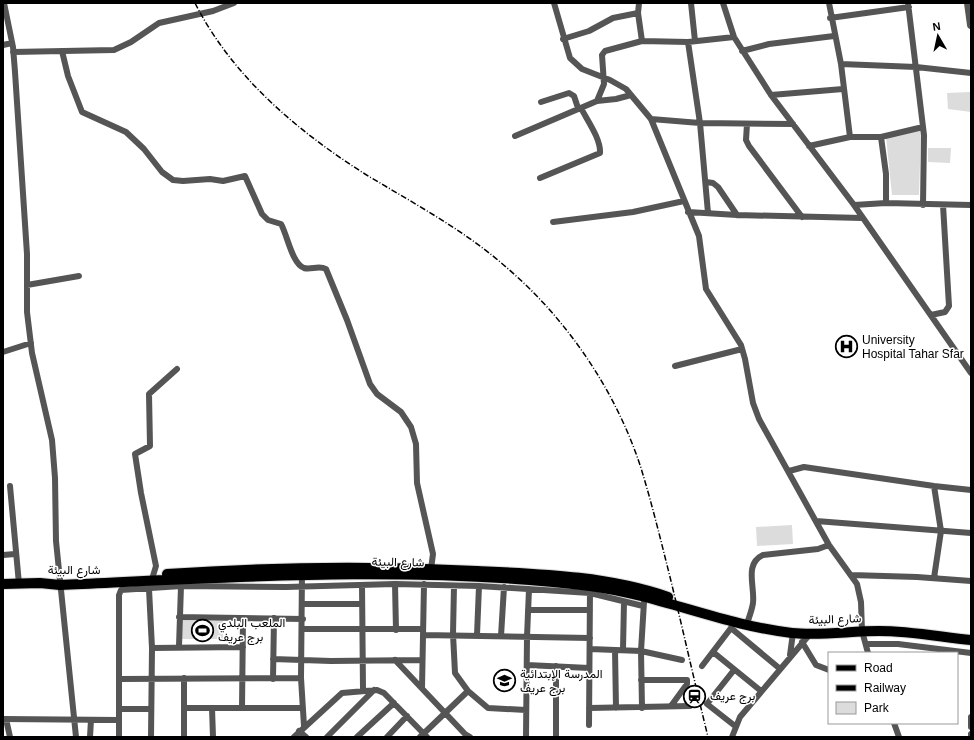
<svg xmlns="http://www.w3.org/2000/svg" width="974" height="740" font-family="Helvetica,Vazirmatn,sans-serif">
<style>
.green{fill:#dcdcdc}
.lines{fill:none;stroke-linecap:round;stroke-linejoin:round}
.primary-casing{stroke:#dbdbdb;stroke-width:12}
.minor{stroke:#555;stroke-width:6}
.tertiary{stroke:#555;stroke-width:8}
.primary{stroke:#000;stroke-width:10}
.rail{stroke:#000;stroke-width:1.5;stroke-dasharray:6 2 1 2;stroke-linecap:butt}
.labels{text-anchor:middle;dominant-baseline:central;stroke-width:3;stroke-linejoin:round;paint-order:stroke}
.poi-label{font-size:12px;fill:#000;stroke:#fff;text-anchor:start}
.street-label{font-size:12px;fill:#000;stroke:#fff}
</style>
<rect width="100%" height="100%" fill="#fff"/>
<!-- green -->
<path class="green" d="M970 92 971 112 948 109 947 93Z
M921 129 919 195H892L886 137Z
M928 148H951L950 163 928 162Z
M792 525 793 544 757 546 756 527Z
M182 621H223V639H182Z"/>
<g class="lines">
<defs>
<path id="primary" d="M167 574C270 567 374 566 477 571 541 574 607 576 668 597
M3 584 40 583 60 585C235 577 416 565 590 586 659 595 723 625 792 633 821 636 850 631 879 631 910 631 941 637 971 640"/>
</defs>
<!-- primary casing -->
<use href="#primary" class="primary-casing"/>
<!-- minor -->
<path class="minor" d="M4 3 13 47 15 72 27 254V312L32 353 52 440 55 478 56 541 76 737
M554 3 570 58 582 69 610 80 626 89 651 119 699 236 706 289 741 345 745 359 753 403 759 419 829 545 857 584 861 602 862 631 868 653
M639 3 638 13 642 41
M691 3 695 41
M723 3 734 37 771 95 854 205 971 373
M829 3 841 64 850 137
M908 3 924 135 923 205
M830 18 909 7
M563 39 589 31 613 18 638 13
M688 42 700 123 708 213
M3 45 12 43
M62 51 68 76 82 112 126 132 144 149 162 172 173 180 183 181 210 179 223 181 245 176 262 214 268 220 281 224C287 234 292 264 304 268 311 270 319 265 326 269L347 320 370 384 377 394 401 412 411 427 416 444 417 483 433 554 431 569
M742 51 769 44 834 36
M13 52 114 50 131 42 159 23 213 11 234 3
M841 64 916 67 971 73
M771 95 843 89
M597 101 616 99 631 95
M541 102 569 93 574 96 578 108
M651 119 700 123 793 124
M747 124 746 140 749 146 802 217
M515 136 597 101 604 84 602 55 605 51 642 41 688 42 734 37
M881 137 886 174V203
M809 146 850 137H881L923 127
M540 178 600 153C601 139 587 120 581 108
M706 182 713 183 718 187 737 215
M854 205 886 203 971 205
M688 212 737 215 862 218
M553 222 633 212 684 201
M27 285 79 276
M931 315 945 312 949 306 943 205
M3 352 31 343
M675 366 742 349
M789 471 804 467 934 486 971 490
M10 486 19 584
M934 486 941 531 934 578
M816 521 971 533
M3 555 15 554
M302 572 301 678 304 726
M851 575 917 577 971 581
M395 584 396 630
M362 585 363 690
M454 586 453 634 455 673 468 691 488 708 526 710
M303 604H362
M528 610H590
M179 617 303 619
M733 621 731 628 779 668
M747 624C749 617 752 610 753 603 755 586 744 564 763 555L818 549 829 545
M302 629H423
M423 635 590 638
M477 635 479 586
M501 636 504 587
M802 642 816 665 829 670
M866 644H898L971 653
M179 646 181 586
M152 648 243 647
M590 649 641 651 682 660
M623 649 624 602
M615 650 616 708
M713 652 761 691
M790 655 793 633
M273 659 331 661 422 660
M395 660 465 734 470 737
M527 665 589 668
M556 666V737
M702 666 731 628
M734 670 707 704 735 726
M120 679 301 678
M273 679 274 618
M641 680H687V684L671 706
M422 688 424 584
M184 708H302
M212 708 213 737
M242 708 243 618
M589 708 690 706
M642 708 641 651 644 602
M119 709H151
M971 717V727
M3 719 119 720
M6 719 10 737
M894 723 899 737
M589 725 590 590
M299 731 306 737
M90 737 91 720
M119 737V595L121 590 181 586 286 587 395 584 479 586 590 593 643 606
M151 737 152 648 149 589 156 566 141 493 135 454 150 446 149 394 177 369
M184 737V678
M294 737 342 693 377 690 384 693 427 737
M327 737 374 690
M357 737 394 703
M387 737 407 716
M420 737 468 691
M526 737 527 637 529 589
M732 737 740 717 810 634
M971 737V734"/>
<!-- tertiary -->
<path class="tertiary" d="M968 3 971 25"/>
<!-- primary -->
<use href="#primary" class="primary"/>
<!-- rail -->
<path class="rail" d="M195 3C232 76 297 131 365 174 413 203 464 230 506 267 567 319 616 391 641 468 652 504 661 541 670 577 683 630 695 684 708 737"/>
</g>
<!-- icons -->
<defs>
<symbol id="hospital-ring" viewBox="-11 -11 22 22"><circle r="9.5" fill="#fff" stroke="#000" stroke-width="1.5"/><path d="M-5-5h3v3.5h4V-5h3V5h-3V1.5h-4V5h-3Z" fill="#000"/></symbol>
<symbol id="stadium-ring" viewBox="-11 -11 22 22"><circle r="9.5" fill="#fff" stroke="#000" stroke-width="1.5"/><path d="M0-5a6.5 5 0 1 0 0 10a6.5 5 0 1 0 0-10ZM-3.5-1.8h7v3.6h-7Z" fill="#000"/></symbol>
<symbol id="school-ring" viewBox="-11 -11 22 22"><circle r="9.5" fill="#fff" stroke="#000" stroke-width="1.5"/><path d="M0-5L7-2L0 1L-7-2ZM-4 1L0 2.5L4 1V4Q0 6-4 4Z" fill="#000"/></symbol>
<symbol id="station-ring" viewBox="-11 -11 22 22"><circle r="9.5" fill="#fff" stroke="#000" stroke-width="1.5"/><path d="M-3-6H3Q5-6 5-4V2Q5 4 3 4L4.5 6H3L1.5 4h-3L-3 6H-4.5L-3 4Q-5 4-5 2V-4Q-5-6-3-6ZM-3.5-4v3h7v-3ZM-3.5 1v1.5H-2V1ZM2 1v1.5H3.5V1Z" fill="#000"/></symbol>
</defs>
<g fill-rule="evenodd">
<use href="#hospital-ring" x="834" y="334" width="25" height="25"/>
<use href="#stadium-ring" x="190" y="618" width="25" height="25"/>
<use href="#school-ring" x="492" y="668" width="25" height="25"/>
<use href="#station-ring" x="682" y="684" width="25" height="25"/>
</g>
<g class="labels">
<!-- poi labels -->
<g class="poi-label">
<text x="862" y="340">University<tspan x="862" dy="14">Hospital Tahar Sfar</tspan></text>
<text x="218" y="623">الملعب البلدي<tspan x="218" dy="14">برج عريف</tspan></text>
<text x="520" y="674">المدرسة الإبتدائية<tspan x="520" dy="14">برج عريف</tspan></text>
<text x="710" y="696">برج عريف</text>
</g>
<!-- street labels -->
<g class="street-label">
<text transform="translate(398 562) rotate(1)">شارع البيئة</text>
<text x="74" y="570">شارع البيئة</text>
<text transform="translate(835 619) rotate(-2)">شارع البيئة</text>
</g>
</g>
<!-- border -->
<rect width="974" height="740" fill="none" stroke="#000000" stroke-width="8"/>
<!-- legend -->
<rect x="828" y="652" width="130" height="72" fill="#ffffff" stroke="#999999"/>
<rect x="836" y="665" width="20" height="6" fill="#000000" stroke="#999999"/>
<text x="864" y="672" font-size="12" fill="#000000">Road</text>
<rect x="836" y="685" width="20" height="6" fill="#000000" stroke="#999999"/>
<text x="864" y="692" font-size="12" fill="#000000">Railway</text>
<rect x="836" y="702" width="20" height="12" fill="#dcdcdc" stroke="#999999"/>
<text x="864" y="712" font-size="12" fill="#000000">Park</text>
<!-- north arrow -->
<g transform="translate(938 36) rotate(351)" stroke="#ffffff" stroke-width="3" paint-order="stroke">
<path d="M0-3L7 15L0 10L-7 15Z" fill="#000000"/>
<text y="-6" font-size="11" font-weight="bold" text-anchor="middle" fill="#000000">N</text>
</g>
</svg>
